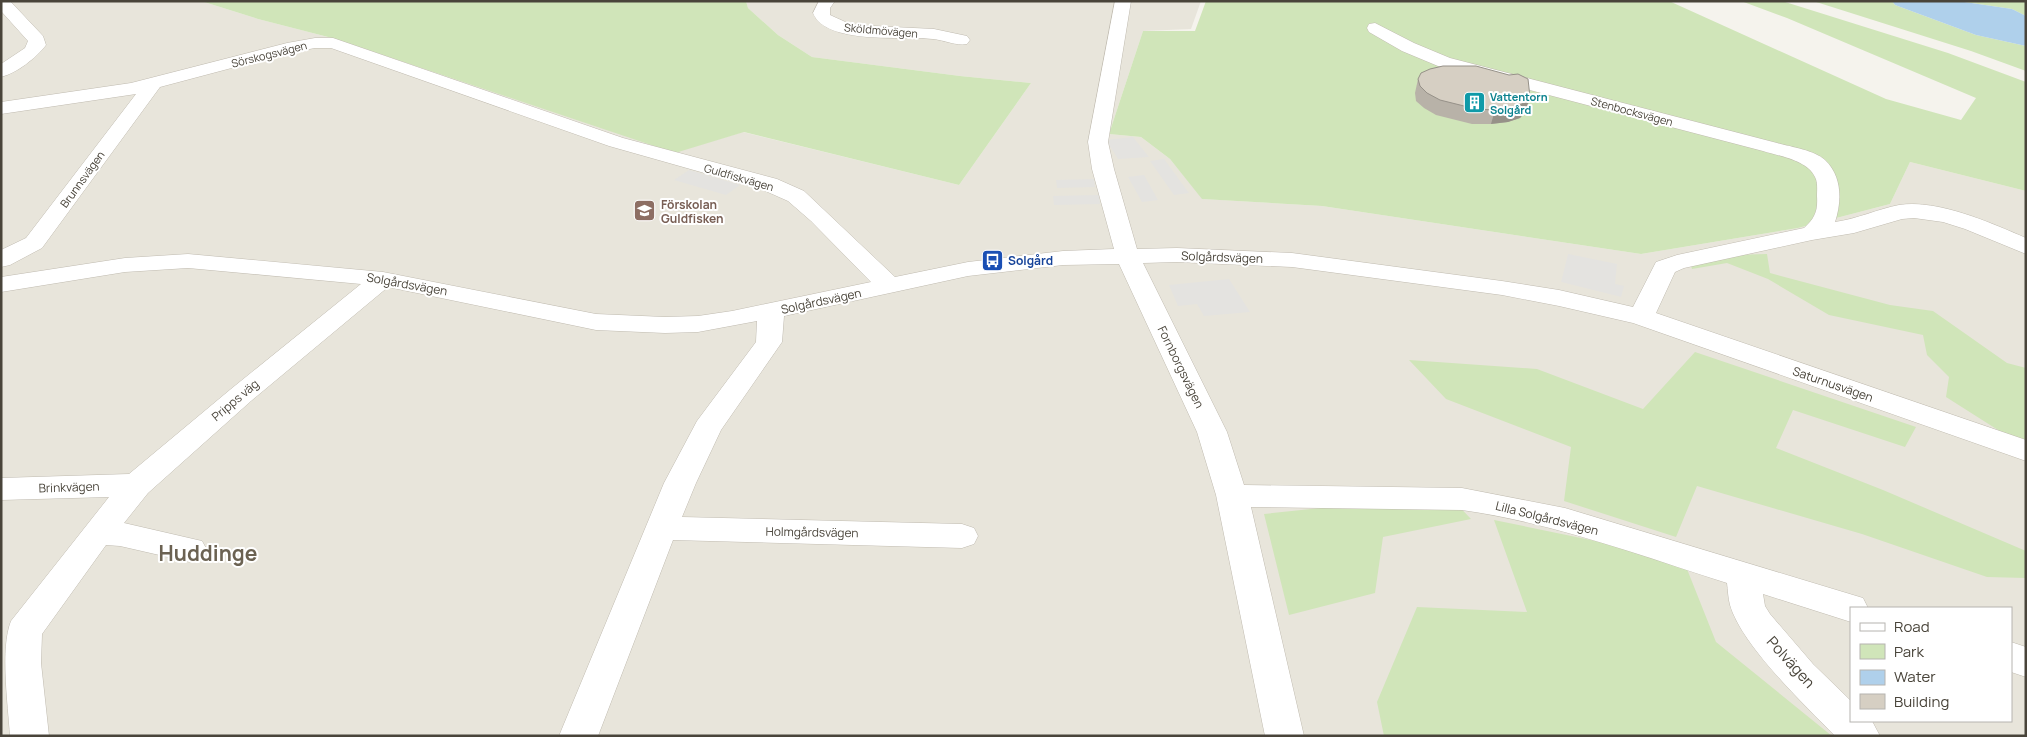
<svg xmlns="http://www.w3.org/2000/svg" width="2027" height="737" font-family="Manrope,sans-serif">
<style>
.residential{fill:#e8e5db;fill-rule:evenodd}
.green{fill:#d0e5b9}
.parking{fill:#e4e3e0}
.water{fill:#afd0eb}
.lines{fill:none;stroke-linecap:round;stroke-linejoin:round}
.minor-casing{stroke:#c0bbb0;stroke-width:1}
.minor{fill:#fff;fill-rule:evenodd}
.wall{fill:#b8b2a8}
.shaded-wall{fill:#969188}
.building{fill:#d6cfc3;stroke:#969188}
.labels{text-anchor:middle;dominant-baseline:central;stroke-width:4;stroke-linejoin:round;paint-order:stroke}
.far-street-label{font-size:11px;fill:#49443a;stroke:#fff}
.far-culture-label{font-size:11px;font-weight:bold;fill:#0d838f;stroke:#fff;text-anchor:start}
.education-label{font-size:12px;font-weight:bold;fill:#785e54;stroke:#fff;text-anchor:start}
.street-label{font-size:12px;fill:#49443a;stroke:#fff}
.transit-label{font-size:12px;font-weight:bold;fill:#164399;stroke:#fff;text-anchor:start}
.near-street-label{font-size:15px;fill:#49443a;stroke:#fff}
.near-district-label{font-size:21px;font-weight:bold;fill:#6b6252;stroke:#fff}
</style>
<rect width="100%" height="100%" fill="#f5f3ed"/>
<!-- residential -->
<path class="residential" d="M1 1H201L258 19 332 38 675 152 743 132 959 185 1031 83 960 76 812 57 778 35 748 8 746 1H1201L1191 29 1143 31 1109 134 1141 137 1170 159 1203 199 1322 206 1641 254 1798 228 1890 204 1910 162 2026 191V736H1ZM1851 608H2011V721H1851Z"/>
<!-- green -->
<path class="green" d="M201 1H746L748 8 778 35 812 57 960 76 1031 83 959 185 744 132 675 153 332 38 258 19Z
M1206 1H1669L1886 99 1961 120 1976 98 1787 18 1741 1H1782L1948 53 2026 82V191L1910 162 1890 204 1798 228 1641 254 1322 206 1202 199 1170 159 1141 137 1109 134 1143 31H1195Z
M1813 1H1892L1895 5 1976 35 2026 46V71L1971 51Z
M1958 1H2026V16L2012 9Z
M1767 254 1770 273 1890 305 1933 311 2007 363 2026 368V440L2009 437 1946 397 1949 377 1927 355 1923 335 1829 315 1768 279 1727 263 1692 269 1691 266 1732 255Z
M1695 352 1916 427 1905 447 1793 410 1776 448 1883 490 2026 551V578L1987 577 1862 534 1697 486 1676 537 1564 501 1571 447 1446 399 1409 360 1537 369 1643 409Z
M1452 499 1471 519 1383 537 1375 593 1289 615 1264 514 1358 504Z
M1494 520 1683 559 1716 642 1832 736H1384L1377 702 1417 607 1527 612Z"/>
<!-- parking -->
<path class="parking" d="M1133 137 1149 157 1118 159 1106 140Z
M1164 159 1189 193 1174 195 1150 161Z
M689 170 740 185 726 195 674 180Z
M1144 175 1158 200 1142 202 1128 177Z
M1094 179 1095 187 1057 188 1056 180Z
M1099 195 1100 204 1054 205 1053 196Z
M1568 254 1617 264 1615 284 1624 286 1621 297 1561 282Z
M1229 279 1250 312 1204 316 1197 304 1178 306 1169 285Z"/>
<!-- water -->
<path class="water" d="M1892 1H1958L2012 9 2026 16V46L1976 35 1895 5Z"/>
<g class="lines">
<defs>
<path id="minor" d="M1 1H10L43 36 46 45C36 58 17 73 1 77V64L25 48 28 41 1 11Z
M819 1H835L830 8V15L852 25 934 29 967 36 970 40 967 44C956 46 944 40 933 39 904 36 825 45 813 13Z
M1115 1H1131L1108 142 1114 169 1137 249 1177 248 1292 253 1502 281 1559 290 1633 307 1656 262 1677 255 1804 228C1815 218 1818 211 1817 196 1817 191 1818 182 1815 177 1807 160 1779 156 1763 151L1438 66 1402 51 1369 32 1367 28 1369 24 1375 23 1414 43 1450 58 1777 143C1791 147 1814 150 1825 160 1842 176 1842 201 1835 222 1857 219 1878 209 1899 205 1938 199 1991 223 2026 238V254L1965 229 1943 222 1914 218 1902 219 1854 233 1812 240 1684 268 1675 272 1656 313 2026 440V461L1633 323 1559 306 1502 295 1292 267 1177 262 1143 263 1227 432 1244 485 1462 488 1565 508 1863 598 1868 608H1851V622L1763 594 1765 606 1770 614 1813 664 1851 701V721H1872L1880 736H1835C1805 705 1742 646 1730 605 1728 598 1728 590 1727 583 1640 555 1553 523 1462 510L1251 507 1304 736H1265L1216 495 1197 432 1119 264 1063 265 968 276 784 316 782 342 721 430 696 483 682 517 962 524 974 528 978 536 974 544 962 548 673 540 598 736H559L664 483 697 421 756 342 757 321 698 332 665 333 596 330 388 287 251 401 148 493 124 523 202 541 207 550 202 559 190 562 120 546 106 545 42 634 41 663 49 736H10C8 704 0 649 11 621L109 497 1 500V478L129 474 231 389 361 284 188 268 125 272 1 292V277L125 258 188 254 383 272 596 314 665 317 698 316 732 311 871 282 811 221 788 201 761 189 609 146 331 48H315L288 53 160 87 42 248 10 265 1 267V250L26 238 136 94 1 114V102L131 83 287 43 315 38H333L623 138 777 179 804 191 895 277 968 262 1063 251 1114 249 1092 169 1088 142Z
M2011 642 2026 647V677L2011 672Z"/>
</defs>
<!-- minor casing -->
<use href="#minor" class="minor-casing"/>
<!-- minor -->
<use href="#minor" class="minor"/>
</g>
<!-- wall -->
<path class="wall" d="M1418 79 1530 97 1526 111 1520 118 1508 122 1491 124H1472L1436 115 1424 108 1416 101 1415 93Z"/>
<!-- shaded-wall -->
<path class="shaded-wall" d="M1530 97 1526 111 1520 118 1508 122 1491 124 1495 110Z"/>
<!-- building -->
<path class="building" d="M1443 66H1476L1509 75 1518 74 1528 79 1530 97 1524 103 1512 108 1495 110 1476 109 1440 100 1427 93 1420 86 1418 79 1421 73 1430 69Z"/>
<!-- icons -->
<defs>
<symbol id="building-square" viewBox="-11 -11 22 22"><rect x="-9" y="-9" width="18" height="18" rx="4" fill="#0f9aa8" stroke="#fff"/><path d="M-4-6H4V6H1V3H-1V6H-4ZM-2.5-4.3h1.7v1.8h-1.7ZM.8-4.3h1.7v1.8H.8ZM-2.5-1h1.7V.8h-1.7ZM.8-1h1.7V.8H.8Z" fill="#fff"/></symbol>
<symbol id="school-square" viewBox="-11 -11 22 22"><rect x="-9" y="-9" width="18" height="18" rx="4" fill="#8d6e63" stroke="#fff"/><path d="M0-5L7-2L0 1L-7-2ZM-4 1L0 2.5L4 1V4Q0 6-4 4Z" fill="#fff"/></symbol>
<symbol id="bus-square" viewBox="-11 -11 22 22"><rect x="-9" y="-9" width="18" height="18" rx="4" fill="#1a4fb4" stroke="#fff"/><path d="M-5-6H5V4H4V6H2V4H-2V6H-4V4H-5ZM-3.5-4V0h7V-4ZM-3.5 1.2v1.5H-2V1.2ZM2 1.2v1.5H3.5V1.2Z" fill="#fff"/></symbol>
</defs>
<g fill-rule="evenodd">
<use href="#building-square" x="1462" y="90" width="25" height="25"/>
<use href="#school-square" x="632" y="198" width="25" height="25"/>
<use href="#bus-square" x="980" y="248" width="25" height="25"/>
</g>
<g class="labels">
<!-- far-street labels -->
<g class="far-street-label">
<text transform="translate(881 30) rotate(5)">Sköldmövägen</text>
<text transform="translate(269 54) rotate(-14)">Sörskogsvägen</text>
<text transform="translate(1632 111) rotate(15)">Stenbocksvägen</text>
<text transform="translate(739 177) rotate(16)">Guldfiskvägen</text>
<text transform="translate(82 179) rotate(-54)">Brunnsvägen</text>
</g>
<!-- far-culture labels -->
<g class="far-culture-label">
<text x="1490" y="96">Vattentorn<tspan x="1490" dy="13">Solgård</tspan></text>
</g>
<!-- education labels -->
<g class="education-label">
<text x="661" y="204">Förskolan<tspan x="661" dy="14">Guldfisken</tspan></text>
</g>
<!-- street labels -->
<g class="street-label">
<text transform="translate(1222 257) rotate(2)">Solgårdsvägen</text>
<text transform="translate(407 284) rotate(10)">Solgårdsvägen</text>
<text transform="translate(821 301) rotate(-12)">Solgårdsvägen</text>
<text transform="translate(1181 367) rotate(64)">Fornborgsvägen</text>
<text transform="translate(1833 384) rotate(19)">Saturnusvägen</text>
<text transform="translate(235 400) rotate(-40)">Pripps väg</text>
<text transform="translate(69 487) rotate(-2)">Brinkvägen</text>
<text transform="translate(1547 518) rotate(14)">Lilla Solgårdsvägen</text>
<text transform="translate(812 532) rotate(1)">Holmgårdsvägen</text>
</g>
<!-- transit labels -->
<g class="transit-label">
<text x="1008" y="260">Solgård</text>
</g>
<!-- near-street labels -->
<g class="near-street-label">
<text transform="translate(1791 662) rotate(48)">Polvägen</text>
</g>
<!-- near-district labels -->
<g class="near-district-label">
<text x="208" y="553">Huddinge</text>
</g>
</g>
<!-- border -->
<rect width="2027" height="737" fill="none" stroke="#49443a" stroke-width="5"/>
<!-- legend -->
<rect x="1850" y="607" width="162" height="115" fill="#ffffff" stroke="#b6b4b0"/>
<rect x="1860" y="623" width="25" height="8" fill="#ffffff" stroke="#b6b4b0"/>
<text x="1894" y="632" font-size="15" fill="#49443a">Road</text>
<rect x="1860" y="644" width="25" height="15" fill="#d0e5b9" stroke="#b6b4b0"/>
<text x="1894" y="657" font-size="15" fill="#49443a">Park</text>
<rect x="1860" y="670" width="25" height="15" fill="#afd0eb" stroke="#b6b4b0"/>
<text x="1894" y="682" font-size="15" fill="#49443a">Water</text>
<rect x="1860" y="694" width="25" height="15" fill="#d6cfc3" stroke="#b6b4b0"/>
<text x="1894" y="707" font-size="15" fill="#49443a">Building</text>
</svg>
